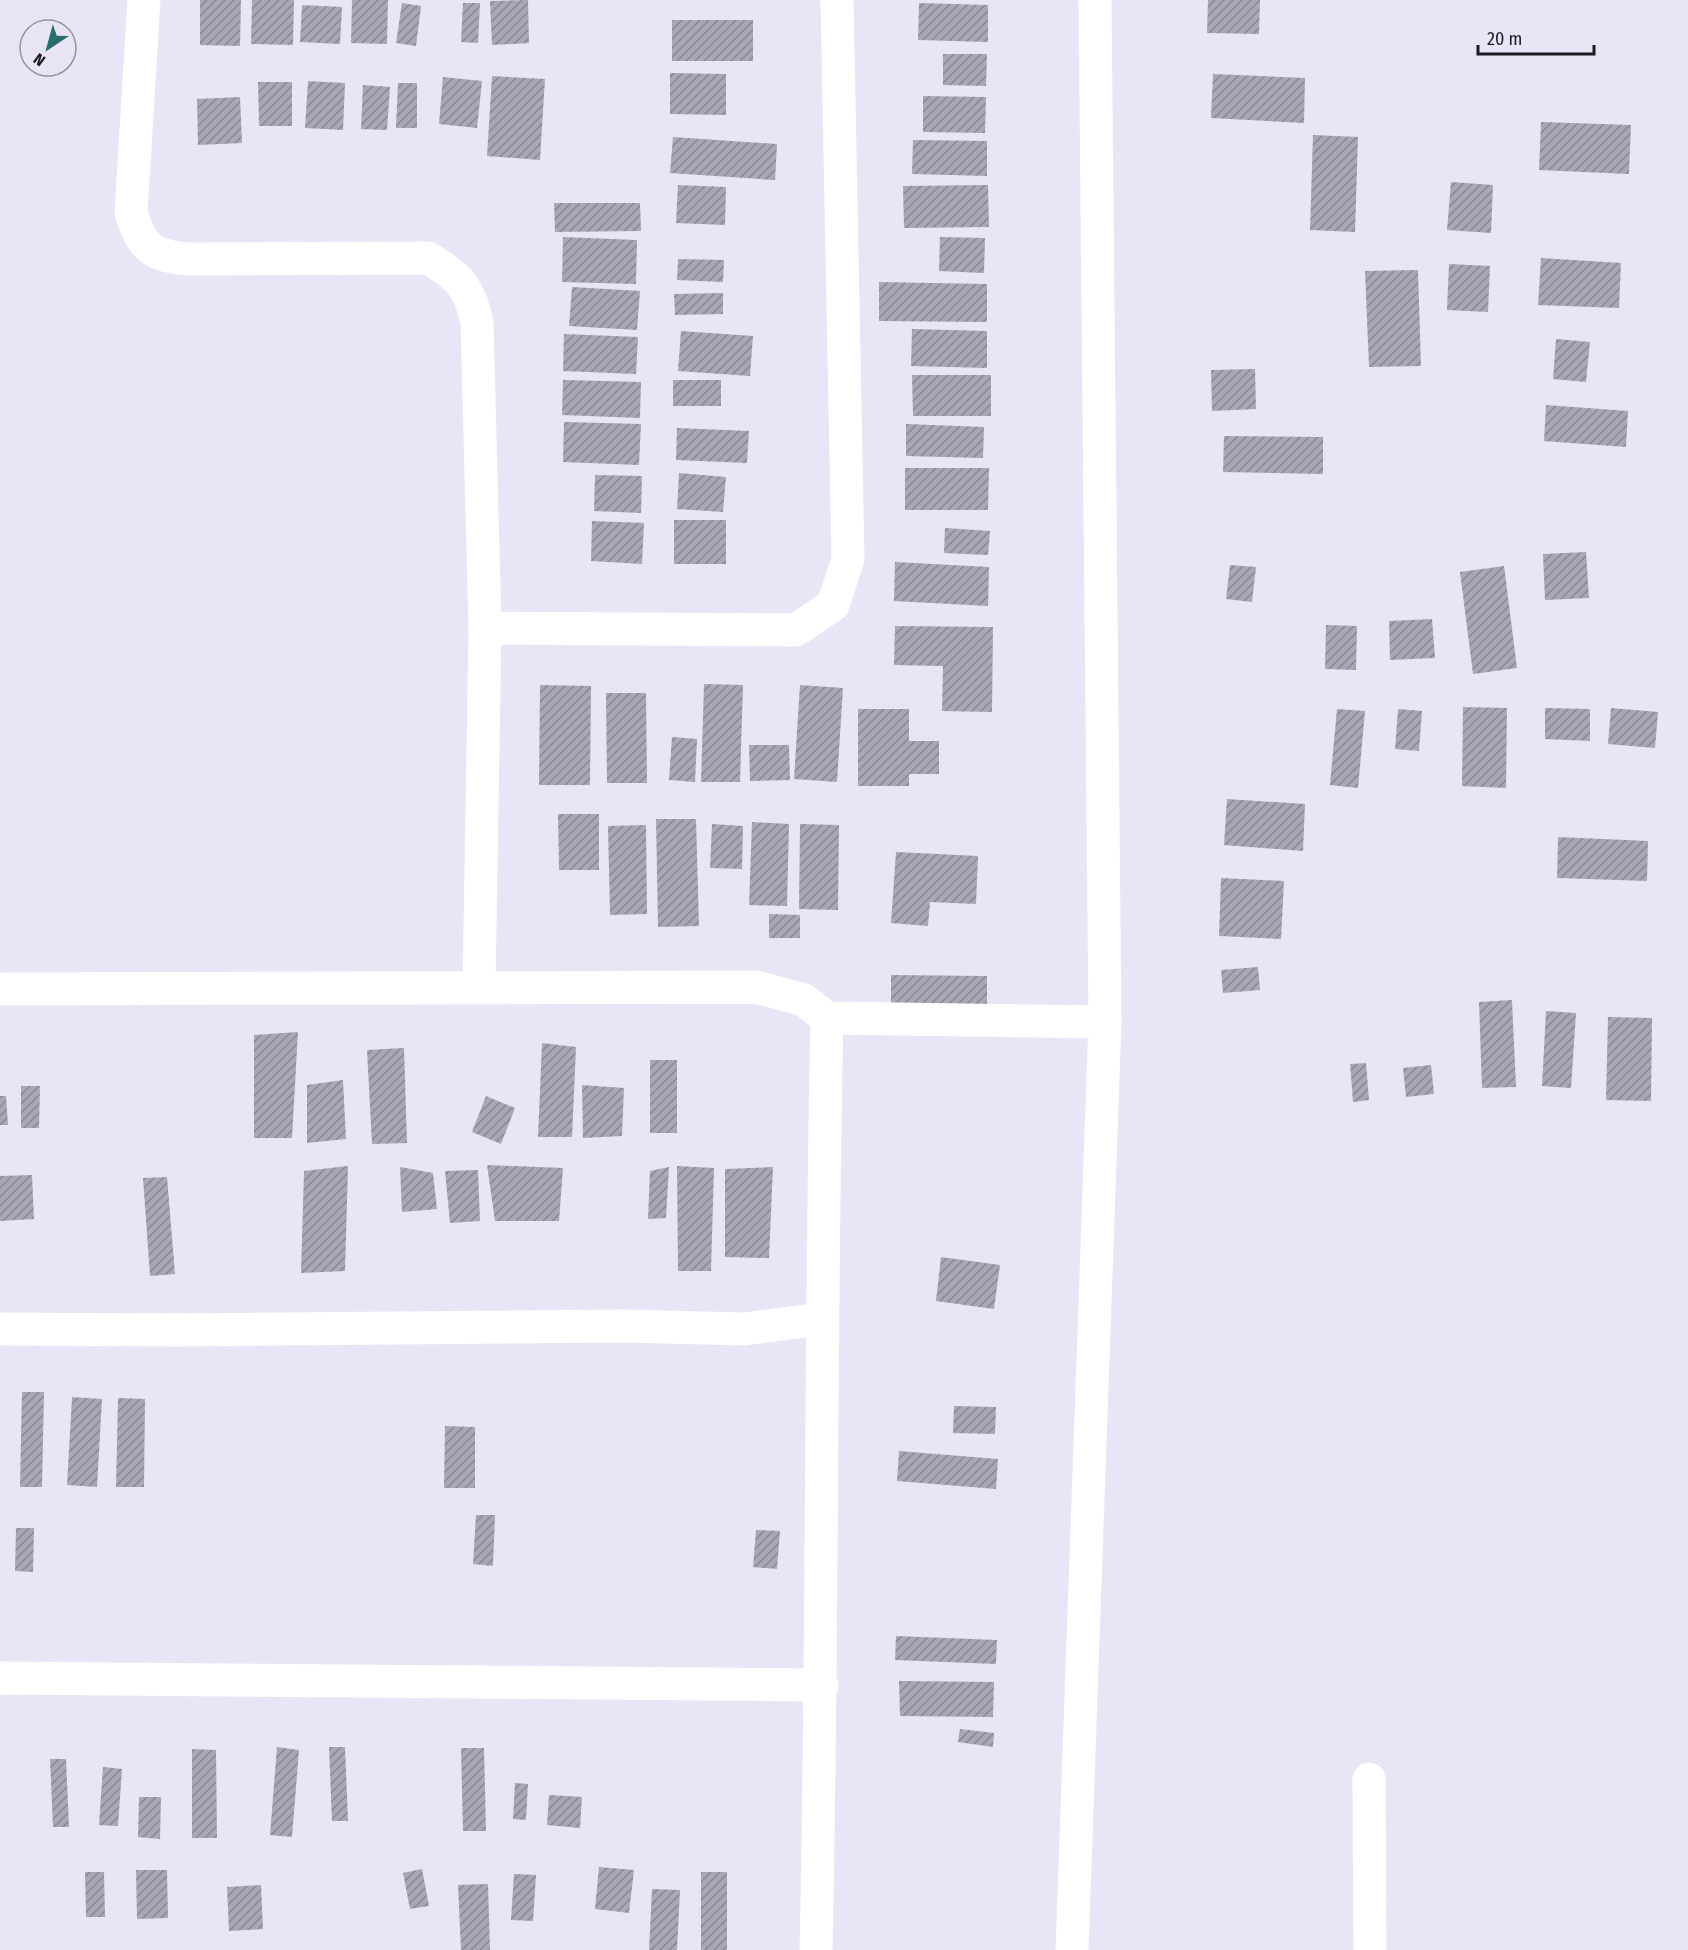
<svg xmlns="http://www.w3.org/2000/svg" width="1688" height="1950" font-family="'Fira Sans Condensed',sans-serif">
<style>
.building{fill:url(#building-hatch)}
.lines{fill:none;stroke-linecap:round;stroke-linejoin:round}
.minor{stroke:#fff;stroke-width:33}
</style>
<defs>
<pattern id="building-hatch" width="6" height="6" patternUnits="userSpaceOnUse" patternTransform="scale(1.5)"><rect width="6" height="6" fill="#a9a6b6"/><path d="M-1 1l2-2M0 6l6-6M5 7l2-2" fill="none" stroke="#898694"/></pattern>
</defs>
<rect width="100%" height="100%" fill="#e9e5f6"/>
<!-- building -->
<path class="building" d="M200 0H241L240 46 200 45Z
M252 0H294L293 45 251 44Z
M352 0H388L387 44 351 43Z
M528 0 529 43 492 45 490 1Z
M1208 0H1260L1259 34 1207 33Z
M402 3 421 6 416 46 396 43Z
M463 3H480L478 43 461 42Z
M919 3 988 5V42L918 40Z
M302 5 342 7 340 44 300 42Z
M672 20H753V61H672Z
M943 54H987L986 86 943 85Z
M670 73 726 74V115L670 114Z
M1213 74 1305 78 1304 123 1211 118Z
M492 76 545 79 540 160 487 156Z
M443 77 482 81 477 128 439 124Z
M308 81 345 83 343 130 305 128Z
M258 82H292V126H259Z
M398 83H417V128H396Z
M363 85 390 87 387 130 361 129Z
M923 96 986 97 985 133 923 132Z
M240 97 242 143 198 145 197 99Z
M1541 122 1631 125 1629 174 1539 170Z
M1313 135 1358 137 1355 232 1310 230Z
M673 137 777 144 775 180 670 173Z
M913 140 987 141V176L912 174Z
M1451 182 1493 185 1491 233 1447 230Z
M678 185 726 187 725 225 676 223Z
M988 185 989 227 904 228 903 186Z
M554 203H640L641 231 555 232Z
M563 237 637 240 636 284 562 282Z
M940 237 985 238 984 273 939 271Z
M1541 258 1621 263 1619 308 1538 305Z
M678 259 724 260 723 282 677 280Z
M1449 264 1490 266 1488 312 1447 310Z
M1418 270 1421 366 1369 367 1365 271Z
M879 282 987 284V322L879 321Z
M572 287 640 291 637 330 569 326Z
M723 293V314L675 315 674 294Z
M912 329 987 331V368L911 366Z
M681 331 753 336 750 376 678 371Z
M564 334 638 337 636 374 563 371Z
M1556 339 1590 342 1586 382 1553 379Z
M1255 369 1256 409 1212 411 1211 370Z
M912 375H991V416H913Z
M563 380 641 382 640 418 562 415Z
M673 380H721V406H673Z
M1546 405 1628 411 1626 447 1544 441Z
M564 422 641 424 639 465 563 462Z
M906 424 984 427 983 458 906 456Z
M677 428 749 431 747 463 676 460Z
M1224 436 1323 437V474L1223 472Z
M905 468H989L988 510H905Z
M679 473 726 477 723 512 677 509Z
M595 475 642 476 641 513 594 511Z
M674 520H726V564H674Z
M592 521 644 523 642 564 591 561Z
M945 528 990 531 988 555 944 553Z
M1586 552 1589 598 1545 600 1543 554Z
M895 562 989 567 988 606 894 601Z
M1230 565 1256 567 1252 602 1226 599Z
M1504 566 1517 668 1473 674 1460 572Z
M1432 619 1435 658 1390 660 1389 621Z
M1326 625 1357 626 1356 670 1325 669Z
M895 626 993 627 992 712 942 711 943 666 894 665Z
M704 684 743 685 740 782H701Z
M540 685 591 686 590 785H539Z
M800 685 843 688 837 782 794 779Z
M606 693H646L647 783H607Z
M1463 707 1507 708 1506 788 1462 786Z
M1545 708 1590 709V741L1545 739Z
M1611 708 1658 712 1655 748 1608 744Z
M858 709H909V741H939V774H909V786H858Z
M1337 709 1365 711 1358 788 1330 785Z
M1398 709 1422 711 1419 751 1395 749Z
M672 737 697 739 695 782 669 780Z
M749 745H789L790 780 750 781Z
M1227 799 1305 804 1303 851 1224 845Z
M558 814H599V870H559Z
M656 819H696L699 926 658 927Z
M752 822 789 824 787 906 749 905Z
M712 824 743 826 742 869 710 868Z
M800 824 839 825 838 910 799 909Z
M646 825 647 914 610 915 608 826Z
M1558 837 1648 841 1647 881 1557 878Z
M896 852 978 856 976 904 930 902 928 926 891 923Z
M1221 878 1284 881 1281 939 1219 936Z
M769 914 800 915V938H769Z
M1258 967 1260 990 1223 993 1221 970Z
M891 975 987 976V1009L891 1008Z
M1512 1000 1516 1087 1482 1088 1479 1002Z
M1546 1011 1576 1013 1571 1088 1542 1086Z
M1608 1017 1652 1018 1651 1101 1606 1100Z
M298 1032 292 1138H254V1035Z
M542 1043 576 1047 572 1137H538Z
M404 1048 407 1143 372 1144 367 1050Z
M650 1060H677V1133H650Z
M1366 1063 1369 1100 1353 1102 1350 1064Z
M1431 1065 1434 1094 1406 1097 1403 1068Z
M343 1080 346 1139 307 1143V1085Z
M582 1085 624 1088 622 1136 583 1138Z
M21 1086H40L39 1128H21Z
M0 1096H6L8 1125H0Z
M486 1096 515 1108 501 1144 472 1132Z
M487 1165 563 1168 559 1221H495Z
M348 1166 345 1271 301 1273 304 1171Z
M677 1166 714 1168 711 1271H678Z
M400 1167 433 1173 437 1209 402 1212Z
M669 1167 666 1218 648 1219 650 1171Z
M773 1167 769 1258 725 1257V1169Z
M478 1170 480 1221 450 1223 445 1171Z
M32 1175 34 1219 0 1221V1176Z
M167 1177 175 1274 150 1276 143 1178Z
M941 1257 1000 1265 994 1309 936 1301Z
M22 1392H44L42 1487H20Z
M72 1397 102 1399 97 1487 67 1485Z
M118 1398 145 1399 144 1487H116Z
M954 1406 996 1407 995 1434 953 1433Z
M445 1426 475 1427V1488H444Z
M899 1451 998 1459 996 1489 897 1481Z
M476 1515H495L493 1566 473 1564Z
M16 1528H34L33 1572 15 1571Z
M756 1530 780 1531 777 1569 753 1567Z
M896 1636 997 1640 996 1664 895 1660Z
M899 1681 994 1682 993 1717 900 1716Z
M960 1729 994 1733 993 1747 958 1742Z
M277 1747 299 1750 292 1837 270 1835Z
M329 1747H345L348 1821H332Z
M461 1748H484L486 1831H463Z
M192 1749 216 1750 217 1838H192Z
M50 1759H66L69 1827H53Z
M103 1767 122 1769 118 1826 99 1825Z
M515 1783 528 1784 526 1820 513 1819Z
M549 1795 582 1797 580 1828 547 1825Z
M139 1797H161L160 1839 138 1837Z
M599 1867 634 1870 629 1913 595 1909Z
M422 1869 429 1906 410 1909 403 1873Z
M136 1870H167L168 1918 137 1919Z
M85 1872H104L105 1917H86Z
M701 1872H727V1950H701Z
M514 1874 536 1875 533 1921 511 1920Z
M488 1884 490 1950H461L458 1885Z
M261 1885 263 1929 229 1931 227 1887Z
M652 1889 680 1890 677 1950H649Z"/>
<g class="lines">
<!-- minor -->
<path class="minor" d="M144 0 131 213C143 248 150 255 187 259L428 258C459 276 469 287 477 322L485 628
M479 987 485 628 796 630 833 605 848 559 837 0
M0 989 756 987 804 1000 827 1018 1105 1022
M0 1329 181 1330 624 1326 744 1329 821 1319
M0 1678 822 1685
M1369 1779 1370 1950
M816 1950C823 1639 820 1329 827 1018
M1072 1950 1105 1022 1095 0"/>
</g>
<!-- north arrow -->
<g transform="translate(48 48) rotate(216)"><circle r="28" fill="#e9e5f6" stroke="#9794a1" stroke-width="1.5"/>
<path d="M0-4.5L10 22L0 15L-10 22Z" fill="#276f68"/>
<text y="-9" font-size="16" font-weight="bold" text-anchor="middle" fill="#1d1b21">N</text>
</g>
<!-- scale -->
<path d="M1478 45v9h116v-9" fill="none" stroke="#1d1b21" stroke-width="3"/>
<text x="1487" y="45" font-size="18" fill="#1d1b21" stroke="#e9e5f6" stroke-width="4.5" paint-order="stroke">20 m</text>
</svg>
